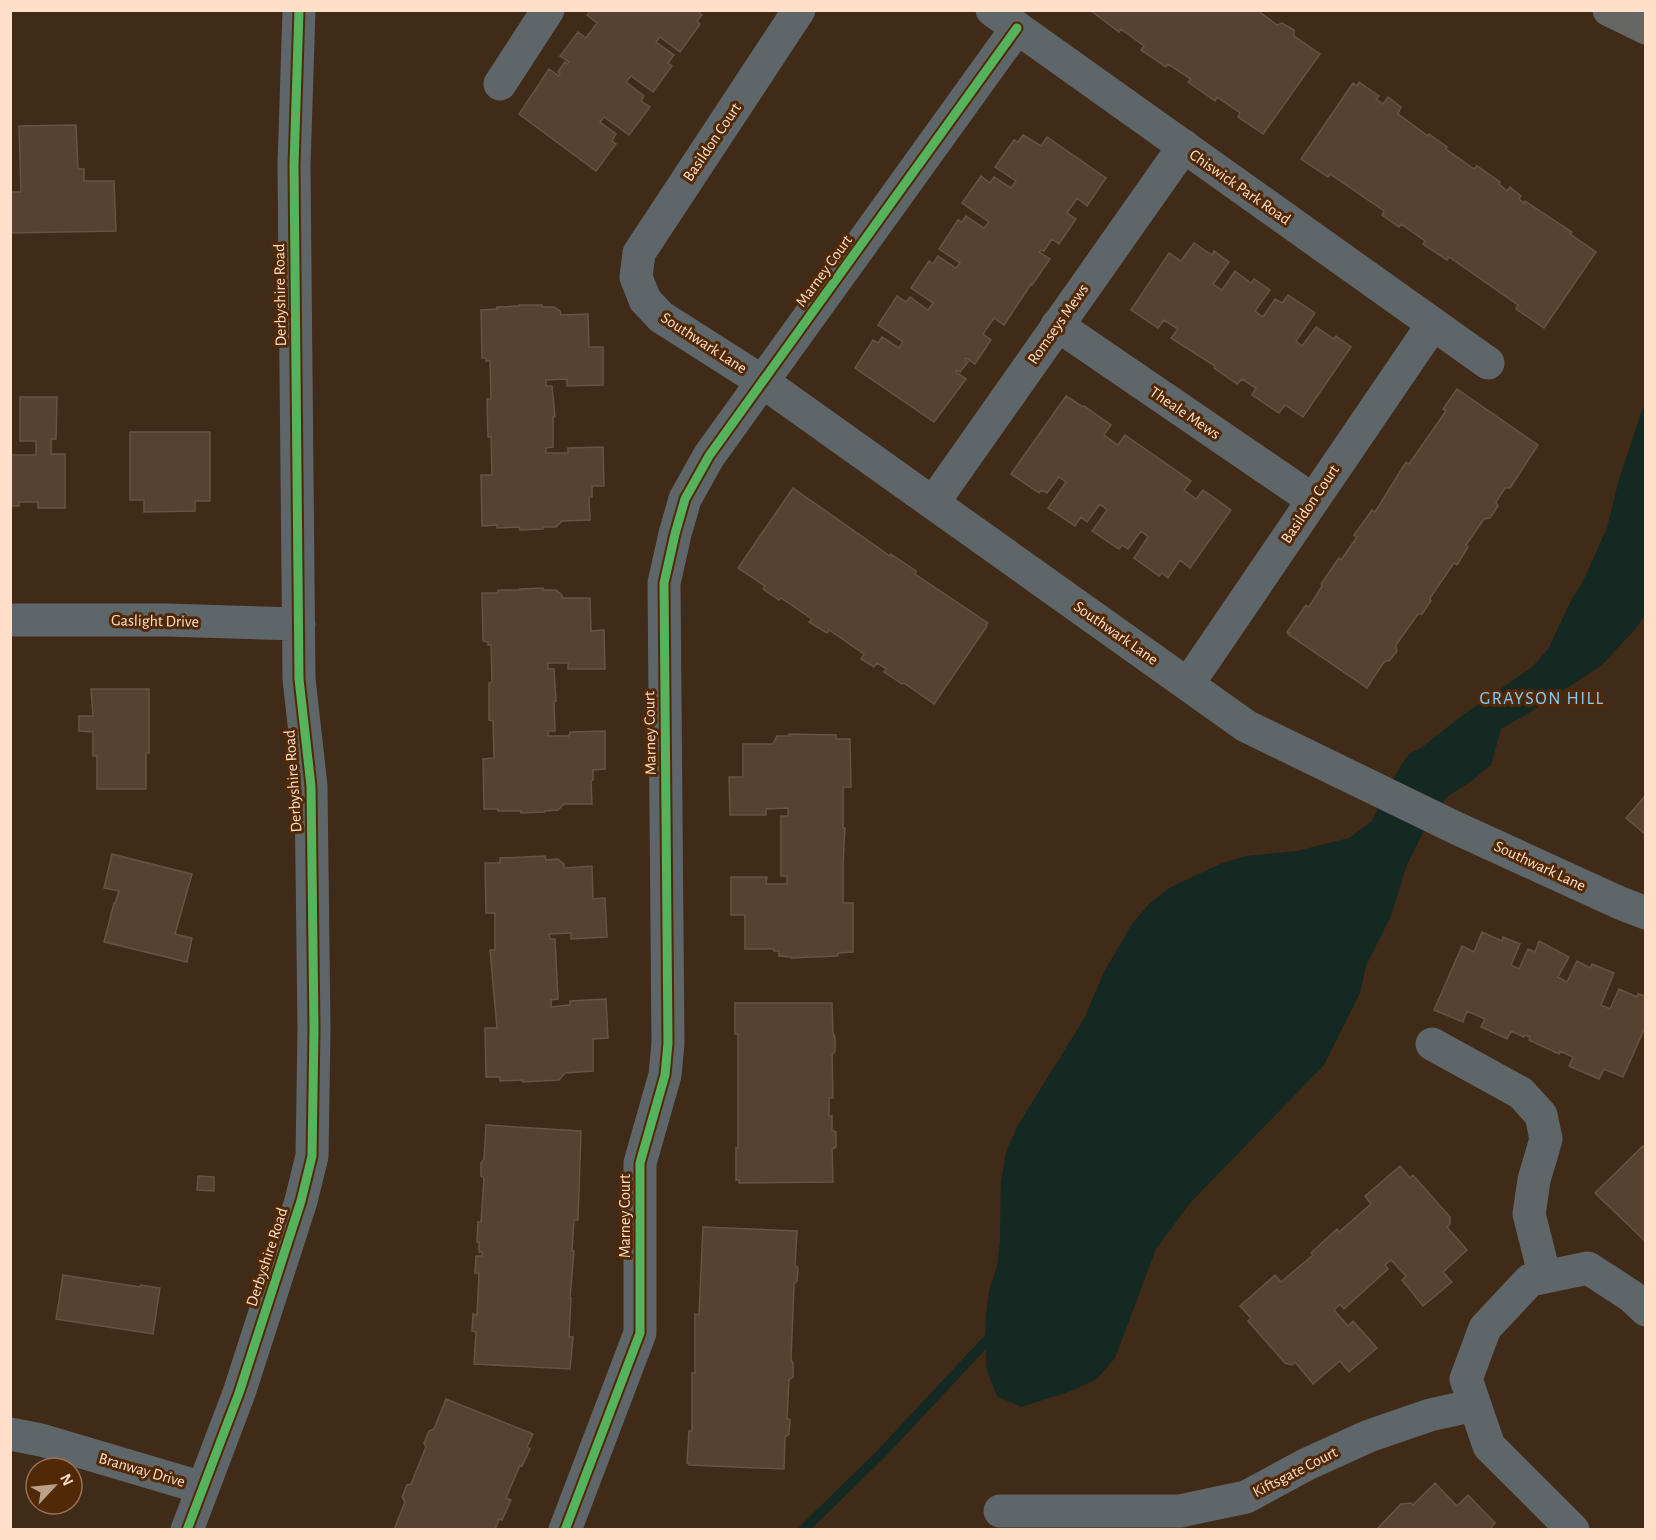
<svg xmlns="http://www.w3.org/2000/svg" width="1656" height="1540" font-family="'Alegreya Sans',sans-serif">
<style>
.water{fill:#142922}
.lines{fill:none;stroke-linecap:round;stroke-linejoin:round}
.stream{stroke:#142922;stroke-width:10}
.building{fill:#574232;stroke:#685343;stroke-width:1.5}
.minor{stroke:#5f666a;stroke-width:33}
.major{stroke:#656663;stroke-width:33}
.cycleway-casing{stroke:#512907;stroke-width:13}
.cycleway{stroke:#56b35d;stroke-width:9}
.labels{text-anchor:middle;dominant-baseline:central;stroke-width:6;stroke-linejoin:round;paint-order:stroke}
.street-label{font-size:16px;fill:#ffdfc9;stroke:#512907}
.neighbourhood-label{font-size:18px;letter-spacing:1.5px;fill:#81cdfb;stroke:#512907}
</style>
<rect width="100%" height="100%" fill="#402a18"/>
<!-- water -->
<path class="water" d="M1645 404 1646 614 1637 627 1602 665 1527 714 1501 729 1491 765 1470 782 1448 796 1430 819 1406 867 1391 916 1366 966 1360 993 1324 1065 1190 1203 1156 1249 1115 1358 1097 1379 1071 1391 1021 1407 997 1396 987 1371 985 1343 986 1316 989 1291 997 1266 1000 1241 1001 1181 1006 1152 1018 1125 1084 1019 1104 972 1132 924 1150 903 1171 887 1220 864 1246 856 1297 851 1349 838 1371 822 1401 765 1409 754 1421 748 1463 715 1532 667 1548 649 1571 601 1585 577 1607 528 1619 479 1640 416Z"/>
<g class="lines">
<!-- stream -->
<path class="stream" d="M803 1530 880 1455 993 1334"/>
</g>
<!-- building -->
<path class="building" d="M591 10H696L702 15 697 21 700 24 680 52 660 37 656 42 674 55 668 63 672 66 653 92 631 76 626 82 644 96 641 101 650 107 629 135 604 117 600 122 616 134 612 141 616 144 596 171 519 114 549 69 559 76 560 74 558 72 565 62 567 64 569 62 560 56 578 32 586 38 597 23 587 15Z
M1090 10H1257L1277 25 1282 23 1294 30V36L1320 54 1263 134 1238 117 1240 113 1217 97 1215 101 1188 82 1191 79 1168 64 1166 67 1141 50 1144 46 1121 29 1119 32Z
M1359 82 1379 96 1376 99 1383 104 1388 97 1401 107 1398 114 1428 136 1429 134 1447 147 1446 149 1474 169 1477 166 1500 182 1499 184 1507 191 1510 187 1521 196 1519 199 1524 203 1525 201 1572 232 1570 234 1596 252 1544 328 1516 309 1518 305 1449 257 1447 260 1423 244 1425 241 1401 224 1399 227 1382 215 1384 211 1330 174 1328 177 1301 159 1353 83 1357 86Z
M76 125 78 169H84V181H114L116 231 10 233V192H21L19 126Z
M1023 135 1041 146 1047 137 1106 178 1087 206 1077 198 1067 213 1076 219 1059 244 1052 239 1044 251 1041 250 1039 252 1050 259 1032 285 1031 284 1004 325 994 318 983 334 991 340 975 364 966 358 965 360 968 362 960 372 957 370 956 372 966 379 934 422 855 368 873 340 878 343 882 337 899 348 903 342 878 325 897 296 906 302 910 297 928 310 933 303 911 288 929 261 933 264 938 256 956 268 960 263 939 249 958 220 962 222 966 216 984 228 989 222 962 203 981 176 990 183 994 177 1011 188 1016 181 995 167 1014 140 1018 142Z
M1194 243 1212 255 1214 251 1229 262 1213 284 1222 290 1235 271 1251 283 1254 279 1270 290 1255 311 1263 317 1275 299 1282 303 1288 295 1315 313 1296 341 1302 346 1316 327 1334 339 1336 336 1351 347 1303 417 1285 405 1279 413 1252 395 1256 388 1242 379 1237 384 1214 368 1215 366 1171 338 1178 329 1164 320 1158 328 1131 310 1169 253 1181 261Z
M519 305H542V307H554L560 311 561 315 588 314 589 347H603V385L567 386V379L546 380V386H552L555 417H553V447L546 448V453H568V448L603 447 604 486H592V497H589L590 520 562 521 556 527H543V529L520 530 519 527 497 528V525L482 526 481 475H492L491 437H488L487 399H491L490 361H486V358H482L481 310 497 309V307L519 306Z
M1457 389 1538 445 1510 488H1505L1496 502 1498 506 1490 518 1484 519 1466 545 1468 547 1457 565 1454 563 1430 598 1431 601 1422 614H1418L1396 645 1397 651 1390 660 1384 662 1367 688 1288 634 1290 633 1287 632 1306 605 1309 607 1322 586 1321 584 1339 558 1341 560 1357 537 1354 535 1372 510 1375 512 1406 462 1409 464 1446 411 1443 409Z
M1066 396 1083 407 1084 406 1111 425 1104 435 1118 445 1125 435 1191 481 1184 490 1196 499 1203 490 1231 510 1190 568 1180 560 1168 578 1162 573 1159 576 1134 558 1148 537 1141 531 1128 549 1122 545 1119 549 1092 531 1107 510 1100 504 1087 522 1081 517 1075 526 1048 508 1066 482 1059 477 1047 493 1041 490 1039 493 1011 474Z
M20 397H57L56 439H51V454H65V508H38V502H19V506H10V455H36V441H20Z
M130 432H210V501H195V511L144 512V500H130Z
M793 488 890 556 891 554 916 571 915 574 988 623 986 625 987 626 934 704 904 683 902 684 884 672 887 669 877 663 874 667 861 659 864 654 829 630 827 633 809 622 812 619 781 598 779 600 763 589 765 586 738 568Z
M543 588V590H556L562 595V598H590L591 631 604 630 605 669H568V663H548V669H554L556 701H554L555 731H548V736H569L570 732 605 731V769L593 770V780L591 781 592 804H564L558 810 545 811V812L521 813V811H498V809H484L483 759 494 758 493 721 489 720V683L492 682 491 645H488V642L483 641 482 593H498V590H520V589Z
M91 689H149V753H146V789H97V756H93V732L79 731V716H93Z
M789 734 836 735V739H850L851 787H843V828H845L843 864V903H853V952L838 953V956L791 958V957L779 956V951H774V949H745V915H731V877H767L766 884H787V876H781V816H788V808L766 809V815H730L729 777H743V744H773L777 736H790Z
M1646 795V835L1626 818Z
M112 854 192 874 175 934 192 938 187 962 104 942 114 903H115L119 891 104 888Z
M545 856 546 860 558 859 564 864V868L592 866 593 899 605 898 607 937 571 939V933L549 934 550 939H555L558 999 551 1000V1007L570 1005V1001L606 999 608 1038 593 1039V1071L565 1073 559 1080 523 1082V1080L500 1081V1077H486L485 1028H497L490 950H495V913H486L485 863H500V858Z
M1482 932 1502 941 1503 937 1520 944 1511 965 1519 969 1528 949 1535 952 1539 941 1569 957 1558 977 1567 982 1577 961 1590 968 1592 964 1614 973 1601 1005 1610 1009 1619 989 1637 997 1638 994 1646 996V1025L1623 1077 1604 1069 1599 1079 1569 1066 1573 1057 1560 1051 1559 1054 1529 1040 1530 1037 1525 1035 1524 1037 1511 1031 1507 1039 1481 1027 1485 1019 1467 1011 1463 1022 1434 1010 1462 946 1474 952Z
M735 1003H832L833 1033 835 1038V1051L832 1055 833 1098H829V1116H832V1130L836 1132V1147L832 1149 833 1182 739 1183V1180H736V1148H738V1034H735Z
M486 1125 581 1131 578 1220H574L572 1251H574L570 1298H571L569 1337H573L570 1369 474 1364 476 1332 472 1331 473 1314 477 1315 479 1273H475L476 1256H482V1252H479V1242H477L478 1222H481L484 1178 481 1176V1163L484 1159Z
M1643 1146 1646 1149V1242L1595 1193Z
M1400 1166 1410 1178 1413 1175 1450 1217V1224L1447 1227 1467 1250 1443 1272 1452 1282 1423 1306 1402 1280 1406 1276 1391 1260 1385 1265 1388 1269 1344 1309 1340 1304 1334 1310 1348 1326 1353 1321 1377 1348 1349 1372 1340 1361 1313 1384 1295 1362 1292 1365 1285 1363 1248 1321 1251 1318 1240 1306 1275 1275 1281 1282 1313 1255 1311 1253 1337 1229 1339 1232 1371 1204 1365 1196Z
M198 1176 214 1177V1191L197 1190Z
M703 1227 797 1231 795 1265 798 1268 797 1281 794 1284 791 1360 793 1363V1377L789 1380 787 1418 790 1420 789 1434 785 1437 784 1469 689 1465V1463H687L689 1431H692V1373H695V1314L699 1315Z
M63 1275 140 1287 141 1285 160 1288 153 1334 56 1319Z
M446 1399 533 1434 527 1447 530 1449 522 1466 520 1465 506 1498 511 1500 502 1520 499 1519 495 1530H394L405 1502 402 1497 407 1485 411 1484 426 1447 424 1443 429 1431 434 1429Z
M1435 1483 1457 1506 1468 1495 1495 1523 1489 1530H1376L1401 1504 1411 1503 1413 1505Z"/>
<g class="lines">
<!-- minor -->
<path class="minor" d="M799 10 639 253 636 277 645 300 661 317 763 382 1246 726 1456 828 1620 903 1646 913
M992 10 1488 363
M500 84 548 10
M1057 325 1313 500
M933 503 1184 146
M10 620H166L299 624
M1188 684 1433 324
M1432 1044 1521 1093 1541 1115 1546 1139 1534 1180 1529 1214 1545 1277
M10 1434 41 1440 203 1488
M1000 1511H1180L1246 1497 1307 1464 1369 1436 1430 1415 1475 1405
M187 1530 239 1393 301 1201 312 1156 314 1029 311 786 299 679 294 165 299 10
M565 1530 640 1333V1163L665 1075 668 1043 664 583 675 534 685 499 709 456 1017 28
M1573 1530 1489 1446 1466 1379 1485 1328 1530 1280 1588 1268 1631 1296 1646 1310"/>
<!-- major -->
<path class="major" d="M1609 10 1646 28"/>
<defs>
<path id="cycleway" d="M187 1530 239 1393 301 1201 312 1156 314 1029 311 786 299 679 294 165 299 10
M565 1530 640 1333V1163L665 1075 668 1043 664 583 675 534 685 499 709 456 1017 28"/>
</defs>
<!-- cycleway casing -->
<use href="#cycleway" class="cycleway-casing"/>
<!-- cycleway -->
<use href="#cycleway" class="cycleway"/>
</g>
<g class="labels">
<!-- street labels -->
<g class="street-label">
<text transform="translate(712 142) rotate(-56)">Basildon Court</text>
<text transform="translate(1240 187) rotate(35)">Chiswick Park Road</text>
<text transform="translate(824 271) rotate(-54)">Marney Court</text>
<text transform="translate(280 295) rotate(-91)">Derbyshire Road</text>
<text transform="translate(1058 324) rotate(-55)">Romseys Mews</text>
<text transform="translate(704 343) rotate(33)">Southwark Lane</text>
<text transform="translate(1185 413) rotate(34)">Theale Mews</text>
<text transform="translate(1310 504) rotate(-56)">Basildon Court</text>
<text transform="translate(155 621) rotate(1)">Gaslight Drive</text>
<text transform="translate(1116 633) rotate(35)">Southwark Lane</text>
<text transform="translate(650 733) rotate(-91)">Marney Court</text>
<text transform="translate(293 781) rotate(-94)">Derbyshire Road</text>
<text transform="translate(1540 866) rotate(25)">Southwark Lane</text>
<text transform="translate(625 1216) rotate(-90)">Marney Court</text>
<text transform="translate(267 1257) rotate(-72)">Derbyshire Road</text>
<text transform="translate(142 1470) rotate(16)">Branway Drive</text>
<text transform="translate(1295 1472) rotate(-27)">Kiftsgate Court</text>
</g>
<!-- neighbourhood labels -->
<g class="neighbourhood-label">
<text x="1542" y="699">GRAYSON HILL</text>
</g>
</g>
<!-- border -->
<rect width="1656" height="1540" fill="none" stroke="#ffdfc9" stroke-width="24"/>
<!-- north arrow -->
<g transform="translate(54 1486) rotate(64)"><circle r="28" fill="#512907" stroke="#977255" stroke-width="1.5"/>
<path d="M0-4.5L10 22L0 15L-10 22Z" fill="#bca08b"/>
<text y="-9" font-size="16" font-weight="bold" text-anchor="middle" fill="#ffdfc9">N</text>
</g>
</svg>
